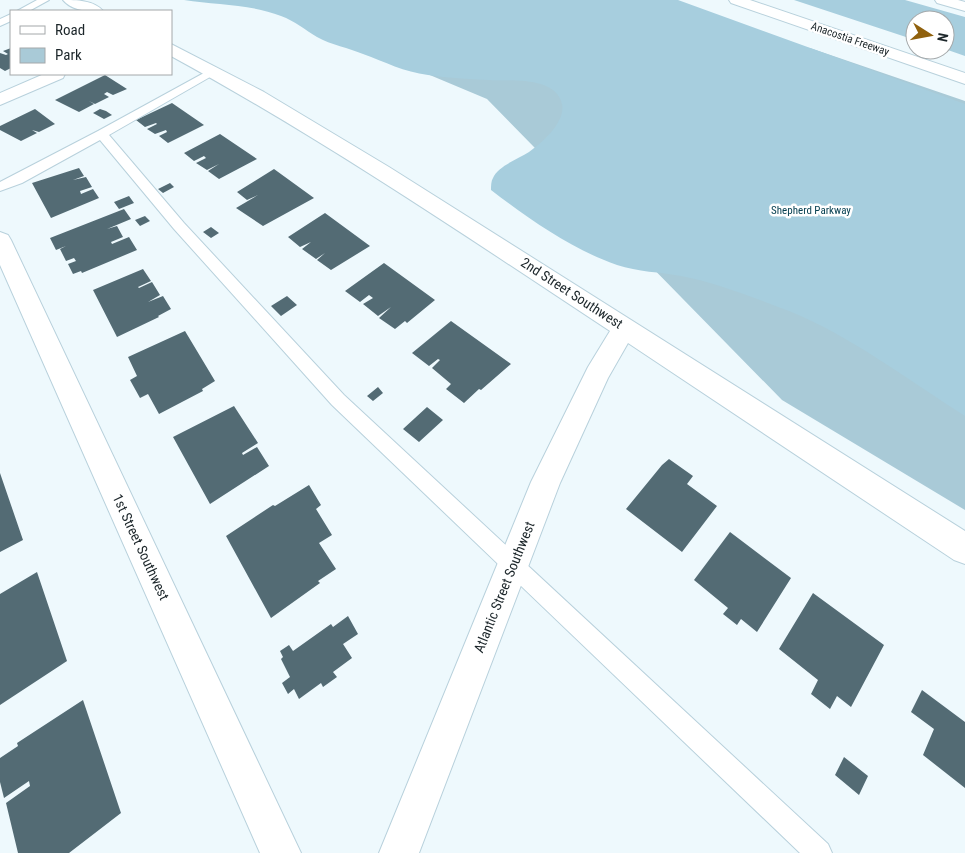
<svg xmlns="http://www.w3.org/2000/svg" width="965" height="853" font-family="'Roboto Condensed',sans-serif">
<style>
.green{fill:#a9cad7}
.forest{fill:#a7cede}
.building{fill:#536b74}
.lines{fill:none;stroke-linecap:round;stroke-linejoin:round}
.service-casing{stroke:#b8d1dc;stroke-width:2}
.minor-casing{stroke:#b8d1dc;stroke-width:2}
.motorway-casing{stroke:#b8d1dc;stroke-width:2}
.service{fill:#fff;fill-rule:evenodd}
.minor{fill:#fff;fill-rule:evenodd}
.motorway{fill:#fff;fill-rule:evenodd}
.labels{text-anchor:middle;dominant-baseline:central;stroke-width:5;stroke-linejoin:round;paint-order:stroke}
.far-street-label{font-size:11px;fill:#1c262a;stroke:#fff}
.far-park-label{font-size:11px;fill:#084152;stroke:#fff}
.street-label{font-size:14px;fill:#1c262a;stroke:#fff}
</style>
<rect width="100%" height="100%" fill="#eef9fd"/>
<!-- green -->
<path class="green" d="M270 8 810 48 965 101V510L782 400 487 99Z"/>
<!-- forest -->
<path class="forest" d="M184 0H678L965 104V416C910 381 849 335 789 311 754 298 718 283 681 276 660 272 638 272 617 265 571 249 529 219 491 190 491 186 491 181 493 178 498 166 518 159 529 152 542 143 566 122 562 104 556 76 510 81 489 80 468 79 448 78 428 75 404 72 385 62 363 54 349 48 331 45 317 37 305 30 295 21 281 16 251 4 216 5 184 0Z
M794 0H905L965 17V56L945 49V20H915V40Z"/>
<!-- building -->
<path class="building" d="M11 48V68L5 71 0 68V53L6 55 8 54 3 51Z
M105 75 127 89 113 95 107 92 104 94 109 97 95 104 89 101 94 104 79 112 55 100Z
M172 103 204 125 168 143 159 136 167 132 166 130 155 134 147 129 157 124 156 123 145 127 136 120Z
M35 109 55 124 39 132 32 130 37 133 21 141 0 130V126Z
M100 109 106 111 112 115 104 119 93 113Z
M220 134 257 159 219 179 208 171 219 164 207 170 196 163 206 158 204 156 194 161 184 153Z
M79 168 84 176 73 180 86 177 92 187 80 191 81 194 93 189 99 198 51 218 32 183Z
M274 169 314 198 263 226 236 208 258 195 247 200 237 192Z
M170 183 174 187 163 193 158 189Z
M129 196 134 203 119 209 114 202Z
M124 209 131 219 107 229 117 226 123 237 111 242 112 244 129 237 137 250 82 273 81 271 73 274 68 264 76 261 74 258 66 261 60 249 66 246 56 250 50 238Z
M325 213 370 246 331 270 317 260 325 253 316 259 302 249 311 242 300 247 288 237Z
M145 216 150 221 140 226 135 220Z
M211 227 219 233 211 238 203 232Z
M384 263 435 300 407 323 405 321 395 329 379 318 391 307 378 316 363 304 373 298 369 295 360 302 345 291Z
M143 269 151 281 138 287 139 288 152 282 160 295 148 302 163 296 171 309 158 316 159 317 117 337 93 290Z
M287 296 297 305 281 316 271 306Z
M451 321 511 364 481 390 479 389 464 403 446 389 451 384 432 368 440 360 438 359 429 366 412 353Z
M185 331 215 381 202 389 203 391 159 414 148 394 140 398 130 380 137 376 128 357Z
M378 387 383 393 373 401 367 396Z
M234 406 258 443 242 453 243 455 257 447 269 466 210 504 173 437Z
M427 407 443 420 419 442 403 429Z
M669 459 693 476 687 484 717 506 682 552 626 509 662 465Z
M0 473 23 540 0 552Z
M309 485 321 505 316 509 332 535 319 543 336 569 318 581 320 583 271 618 226 536 273 505 275 506Z
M730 532 791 578 757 632 741 619 737 625 723 614 728 608 694 580Z
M37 572 67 661 0 705V594Z
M813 593 884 645 851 707 837 696 830 709 811 694 818 680 779 649Z
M348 616 358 634 343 644 352 658 333 672 337 677 323 687 321 683 299 699 294 689 288 694 282 683 290 677 281 659 283 657 280 651 289 645 293 651 331 624 333 627Z
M922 690 965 722V788L923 755 934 729 911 712Z
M83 700 121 813 69 853H18L6 803 30 786 29 781 4 798 0 782V758L18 746 17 743Z
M844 757 868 776 859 795 835 775Z"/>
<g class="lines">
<defs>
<path id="service" d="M37 0H49L29 11H17Z
M11 14V21L0 26V19Z
M213 68 218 71 217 73 109 135 184 223 344 395 828 844 832 853H800L332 405 174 229 100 140 22 183 0 191V182L98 131Z"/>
<path id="minor" d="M63 0C76 0 94 0 103 11 90 12 72 11 63 0Z
M171 44 264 92 389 167 965 531V564L954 560 628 343 608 378 560 483 419 853H379L531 482 588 367 610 331C466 236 323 139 171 56Z
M44 74H65L63 78 0 105V93Z
M0 232 8 235 11 240 301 853H260L0 265Z"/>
<path id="motorway" d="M729 0H750L965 73V84L731 3Z
M935 0H958L965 2V11L937 3Z"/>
</defs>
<!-- service casing -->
<use href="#service" class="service-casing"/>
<!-- minor casing -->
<use href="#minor" class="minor-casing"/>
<!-- motorway casing -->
<use href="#motorway" class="motorway-casing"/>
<!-- service -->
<use href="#service" class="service"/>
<!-- minor -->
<use href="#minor" class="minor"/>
<!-- motorway -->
<use href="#motorway" class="motorway"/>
</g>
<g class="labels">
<!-- far-street labels -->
<g class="far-street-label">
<text transform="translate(850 39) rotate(19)">Anacostia Freeway</text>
</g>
<!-- far-park labels -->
<g class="far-park-label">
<text x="811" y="210">Shepherd Parkway</text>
</g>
<!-- street labels -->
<g class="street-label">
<text transform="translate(572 293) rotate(33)">2nd Street Southwest</text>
<text transform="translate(141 547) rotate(65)">1st Street Southwest</text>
<text transform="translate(504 587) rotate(-68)">Atlantic Street Southwest</text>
</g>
</g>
<!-- legend -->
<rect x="10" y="10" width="162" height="65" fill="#ffffff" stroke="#a4a8aa"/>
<rect x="20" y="26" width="25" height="8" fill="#ffffff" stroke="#a4a8aa"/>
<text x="55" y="35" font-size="15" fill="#1c262a">Road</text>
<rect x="20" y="48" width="25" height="15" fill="#a9cad7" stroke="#a4a8aa"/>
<text x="55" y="60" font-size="15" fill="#1c262a">Park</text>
<!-- north arrow -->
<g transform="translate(930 35) rotate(101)"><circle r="24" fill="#ffffff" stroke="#a4a8aa"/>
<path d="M0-4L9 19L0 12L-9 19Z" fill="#90610d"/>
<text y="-8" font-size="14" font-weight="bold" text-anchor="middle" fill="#1c262a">N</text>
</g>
</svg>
